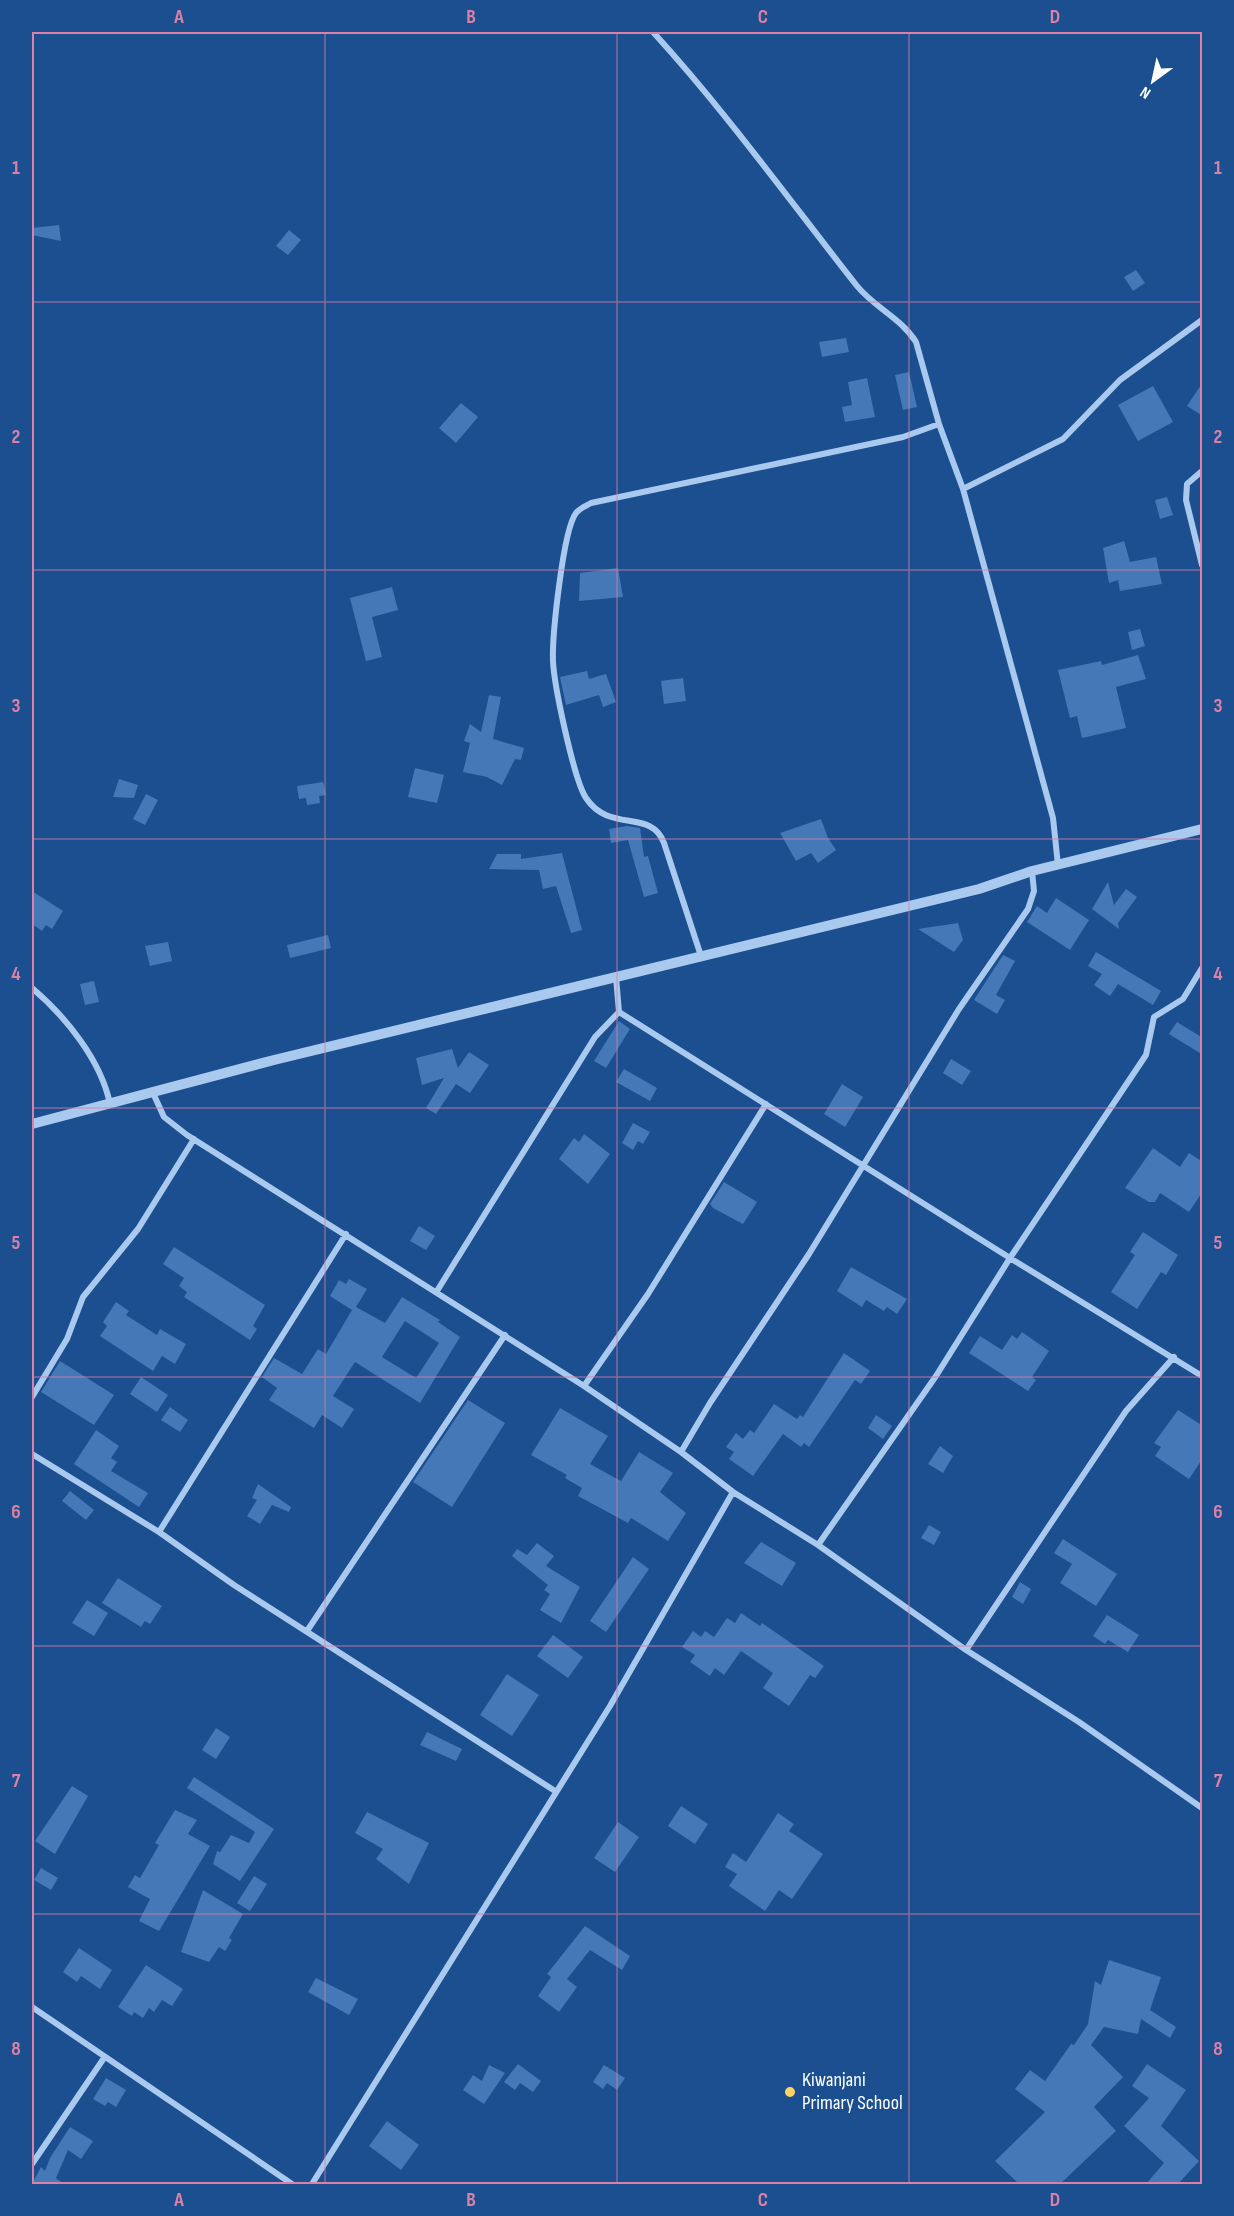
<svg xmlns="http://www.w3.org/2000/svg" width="1234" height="2216" font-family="'Sofia Sans Condensed',sans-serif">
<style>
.building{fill:#4478b7;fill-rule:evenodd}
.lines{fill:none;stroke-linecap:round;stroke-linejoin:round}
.minor{stroke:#a9c9ee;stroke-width:6}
.tertiary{stroke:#a9c9ee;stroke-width:10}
.grid{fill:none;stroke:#dd80a5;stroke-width:1.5;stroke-opacity:0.55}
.poi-dot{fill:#ffd166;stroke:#1b4f8f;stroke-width:2}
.labels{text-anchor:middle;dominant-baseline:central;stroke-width:4.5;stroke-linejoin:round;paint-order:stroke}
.poi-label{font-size:20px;fill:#fff;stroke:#1b4f8f;text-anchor:start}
.neatline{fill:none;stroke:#dd80a5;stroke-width:2}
.grid-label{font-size:20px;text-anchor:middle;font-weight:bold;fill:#dd80a5}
</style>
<rect width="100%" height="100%" fill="#1b4f8f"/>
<!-- building -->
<path class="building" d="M59 225 61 241 32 235V228Z
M289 230 301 240 288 255 276 246Z
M1136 270 1145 283 1133 291 1124 277Z
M846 338 849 352 822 357 819 342Z
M909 372 917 407 903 410 895 375Z
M867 378 875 417 845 422 842 407 852 405 848 382Z
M1203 382V416L1187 406Z
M1153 386 1173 422 1138 441 1118 405Z
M461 403 478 417 456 443 439 428Z
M1167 497 1173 515 1160 519 1155 500Z
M1124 541 1130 562 1156 557 1162 584 1120 591 1118 580 1109 583 1103 548Z
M618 568 623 597 579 601 580 573Z
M392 587 398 610 372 617 382 657 366 661 350 598Z
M1140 629 1145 646 1132 650 1128 632Z
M1138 655 1146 679 1116 687 1126 728 1082 738 1077 716 1070 718 1058 670 1101 661 1102 665Z
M587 671 589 679 606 674 616 702 603 707 599 695 566 705 560 677Z
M683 678 686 701 664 704 661 681Z
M489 695 501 697 493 739 524 748 521 760 515 759 502 785 487 777 463 772 470 743 464 741 470 724 481 732Z
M415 768 444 775 437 803 408 797Z
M119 779 138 785 134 798 113 797Z
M323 782 326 795 319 796 320 803 307 805 306 798 299 799 297 786Z
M146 794 158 800 145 825 133 819Z
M821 819 828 838 836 850 818 863 811 853 796 861 780 833Z
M627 826 640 828 644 857 648 856 658 893 644 897 628 840 611 843 609 829Z
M562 853 582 930 571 933 556 886 543 889 539 870 489 869 497 854H521V859Z
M1108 882 1114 905 1126 889 1137 897 1118 923 1119 929 1092 909Z
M32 891 63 911 52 929 46 925 42 931 32 924Z
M1056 898 1089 920 1070 950 1027 922 1037 906 1047 913Z
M958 923 963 940 954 952 918 929Z
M328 935 331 948 290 958 287 945Z
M168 942 172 961 150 966 145 946Z
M1096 952 1161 991 1153 1005 1118 984 1110 996 1094 985 1102 974 1088 966Z
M1003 955 1015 961 996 995 1005 1000 997 1014 974 1000Z
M94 981 99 1002 85 1005 80 984Z
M619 1021 630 1029 606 1068 594 1061Z
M1177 1022 1203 1038V1055L1169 1034Z
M452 1049 458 1068 469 1052 489 1065 470 1093 456 1084 436 1114 426 1108 444 1078 422 1085 416 1058Z
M951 1059 971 1071 962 1085 943 1073Z
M624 1069 657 1088 650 1101 616 1082Z
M842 1084 863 1097 845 1127 824 1114Z
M633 1123 650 1132 643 1144 638 1141 633 1150 622 1143Z
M584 1134 610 1154 588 1184 559 1159 574 1138 579 1142Z
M1153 1148 1180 1167 1189 1153 1203 1162V1191L1189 1212 1160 1193 1155 1202H1149L1125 1188Z
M724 1182 757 1202 743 1224 713 1208 710 1204Z
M419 1226 435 1236 426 1250 410 1241Z
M1143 1232 1178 1255 1166 1275 1161 1272 1137 1309 1111 1292 1135 1255 1130 1252Z
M174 1247 265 1305 253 1326 257 1329 250 1340 184 1297 187 1292 179 1286 184 1278 163 1264Z
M851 1267 907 1299 897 1314 887 1307 884 1311 866 1300 862 1307 837 1291Z
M349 1279 367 1289 356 1307 385 1323 402 1297 440 1320 438 1322 460 1337 420 1403 355 1362 333 1396 354 1409 342 1428 322 1415 314 1428 269 1400 277 1388 262 1377 274 1358 302 1374 318 1349 326 1354 352 1310 330 1296 339 1280 346 1284ZM405 1321 439 1343 416 1378 382 1357Z
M116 1302 129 1311 126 1315 157 1335 160 1329 186 1344 175 1364 162 1356 153 1371 100 1336 107 1326 103 1322Z
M1022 1332 1049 1351 1032 1377 1036 1380 1028 1391 969 1353 980 1336 1002 1350 1012 1335 1017 1339Z
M844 1353 870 1371 861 1384 855 1380 809 1447 804 1443 801 1447 783 1434 753 1476 729 1459 734 1452 726 1447 736 1433 743 1439 750 1430 754 1433 774 1404 797 1419 800 1415 803 1417Z
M60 1361 114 1395 94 1425 41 1392Z
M141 1377 168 1395 157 1412 130 1394Z
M468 1400 505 1423 452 1507 413 1482Z
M170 1407 188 1420 180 1432 161 1420Z
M560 1408 608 1436 590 1464 621 1481 639 1452 673 1473 660 1492 686 1513 668 1541 631 1518 628 1523 578 1496 582 1488 565 1478 567 1475 531 1455Z
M1178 1410 1203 1426V1458L1189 1479 1155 1456 1161 1447 1154 1443Z
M876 1415 892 1426 883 1439 868 1428Z
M96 1430 119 1446 111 1458 117 1462 111 1471 148 1493 139 1507 74 1464Z
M940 1446 953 1456 943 1473 928 1464Z
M258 1484 291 1507 289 1512 272 1505 260 1524 247 1516 257 1500 252 1498Z
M70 1491 94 1510 86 1520 62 1501Z
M929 1525 941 1532 934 1545 921 1538Z
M1063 1539 1117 1574 1096 1606 1060 1583 1072 1564 1054 1553Z
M761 1542 796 1563 782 1586 744 1563Z
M537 1543 554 1556 546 1566 580 1587 561 1623 540 1610 550 1594 544 1590 548 1585 512 1556 517 1549 527 1555Z
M633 1557 649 1569 606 1632 590 1621Z
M118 1578 162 1606 150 1624 145 1621 141 1627 102 1603Z
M1020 1582 1031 1589 1023 1604 1012 1597Z
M87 1600 108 1613 94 1636 72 1623Z
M741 1613 760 1626 762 1623 824 1666 815 1678 810 1675 789 1706 763 1688 773 1673 741 1651 724 1675 715 1668 710 1676 690 1662 695 1655 682 1647 693 1631 701 1637 705 1631 714 1637 727 1618 735 1623Z
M1107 1615 1139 1635 1128 1652 1108 1640 1105 1644 1093 1636Z
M553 1635 583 1657 568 1678 537 1656Z
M507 1674 539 1695 512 1736 480 1715Z
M216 1728 230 1737 216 1759 202 1750Z
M427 1732 462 1749 456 1761 420 1745Z
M194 1777 274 1829 240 1881 213 1864 217 1851 220 1852 231 1835 249 1843 255 1832 187 1788Z
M72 1786 88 1796 55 1854 35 1841Z
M681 1806 708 1824 695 1844 668 1826Z
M175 1810 197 1820 188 1834 210 1846 159 1931 139 1921 150 1899 128 1887 135 1875 140 1878 159 1845 155 1843Z
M367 1812 429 1843 409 1884 376 1859 383 1849 355 1833Z
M778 1813 794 1824 789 1831 823 1854 792 1899 779 1890 765 1911 729 1886 737 1874 725 1867 733 1853 746 1862Z
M618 1822 639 1837 615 1872 594 1858Z
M41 1868 58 1878 51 1890 34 1880Z
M254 1876 267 1884 250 1911 237 1903Z
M203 1890 243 1914 229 1938 232 1940 225 1951 219 1947 209 1962 181 1952Z
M585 1926 630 1956 622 1970 590 1950 567 1979 577 1987 559 2012 538 1996 551 1977 547 1974Z
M79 1948 112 1970 100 1989 81 1976 77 1982 63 1972Z
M1109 1960 1161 1977 1150 2010 1176 2027 1170 2038 1141 2019 1138 2034 1104 2027 1091 2045 1123 2077 1094 2107 1116 2131 1060 2184H1019L995 2161 1045 2112 1015 2089 1030 2070 1045 2081 1071 2044 1074 2045 1088 2024 1095 1981 1101 1985Z
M146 1965 183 1989 172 2006 162 2000 154 2012 149 2008 143 2018 134 2012 132 2016 118 2007Z
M316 1978 358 1999 349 2015 308 1992Z
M518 2064 541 2081 533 2092 520 2083 515 2090 504 2082Z
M1147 2064 1186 2090 1161 2126 1199 2161 1178 2184H1146L1164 2163 1124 2126 1149 2098 1132 2086Z
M489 2065 505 2073 484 2104 463 2090 473 2075 482 2081Z
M604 2065 625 2078 617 2090 607 2083 603 2089 593 2082Z
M106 2078 126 2090 116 2107 108 2102 105 2106 93 2099Z
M387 2121 419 2145 401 2170 369 2146Z
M70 2127 93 2141 81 2159 68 2150 56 2178 64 2184H32L41 2167 45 2171 50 2158Z"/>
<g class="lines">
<!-- minor -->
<path class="minor" d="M653 32C726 112 790 201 857 286 875 308 901 318 916 342L939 424 963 489 1063 439 1120 380 1202 320
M1202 471 1187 484 1186 500 1202 565
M963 489 1053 818 1058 865
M701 956 664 843C651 808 610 834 586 798 574 780 554 685 553 661 552 637 563 530 576 513 580 508 586 506 591 503L903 437 939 424
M32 988C65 1016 101 1060 110 1104
M619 1012 1010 1258 1202 1376
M153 1093 164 1117 187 1135 584 1386 681 1452 733 1492 818 1545 966 1650 1079 1722 1202 1808
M437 1291 595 1037 619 1012 616 977
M584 1386 648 1294 766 1104
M32 1397 67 1339 83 1297 138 1229 194 1139
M681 1452 710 1403 809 1254 959 1009 1028 909 1034 891 1032 871
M32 1454 159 1532 234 1585 555 1791
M159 1532 346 1234
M818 1545 936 1376 1010 1258 1146 1055 1154 1017 1183 999 1202 968
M307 1631 505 1335
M966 1650 1126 1411 1174 1357
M32 2007 292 2184
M32 2164 104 2058
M312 2184 610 1706 733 1492"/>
<!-- tertiary -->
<path class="tertiary" d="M32 1124 274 1060 979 889 1032 871 1202 829"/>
</g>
<!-- grid -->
<path class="grid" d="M325 32V2184M617 32V2184M909 32V2184M32 302H1202M32 570H1202M32 839H1202M32 1108H1202M32 1377H1202M32 1646H1202M32 1914H1202"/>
<!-- markers -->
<circle class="poi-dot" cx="790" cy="2092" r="6"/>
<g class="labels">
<!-- poi labels -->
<g class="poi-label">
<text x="802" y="2080">Kiwanjani<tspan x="802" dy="23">Primary School</tspan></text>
</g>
</g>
<!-- border -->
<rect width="1234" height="2216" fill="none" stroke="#1b4f8f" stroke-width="66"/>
<!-- north arrow -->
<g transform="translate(1153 81) rotate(213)" stroke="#1b4f8f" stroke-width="4.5" paint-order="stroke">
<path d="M0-4.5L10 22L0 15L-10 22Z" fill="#ffffff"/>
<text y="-9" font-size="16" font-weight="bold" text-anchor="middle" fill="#ffffff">N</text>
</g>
<rect x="33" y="33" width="1168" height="2150" class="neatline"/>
<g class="grid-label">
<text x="179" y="23">A</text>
<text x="471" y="23">B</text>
<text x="763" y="23">C</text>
<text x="1055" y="23">D</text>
<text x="16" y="174">1</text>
<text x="1218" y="174">1</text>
<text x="16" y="443">2</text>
<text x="1218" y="443">2</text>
<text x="16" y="712">3</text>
<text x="1218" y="712">3</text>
<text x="16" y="980">4</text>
<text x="1218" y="980">4</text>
<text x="16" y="1249">5</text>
<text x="1218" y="1249">5</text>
<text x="16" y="1518">6</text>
<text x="1218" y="1518">6</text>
<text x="16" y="1787">7</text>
<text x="1218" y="1787">7</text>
<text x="16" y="2055">8</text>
<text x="1218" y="2055">8</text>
<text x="179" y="2206">A</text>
<text x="471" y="2206">B</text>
<text x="763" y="2206">C</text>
<text x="1055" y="2206">D</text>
</g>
</svg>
